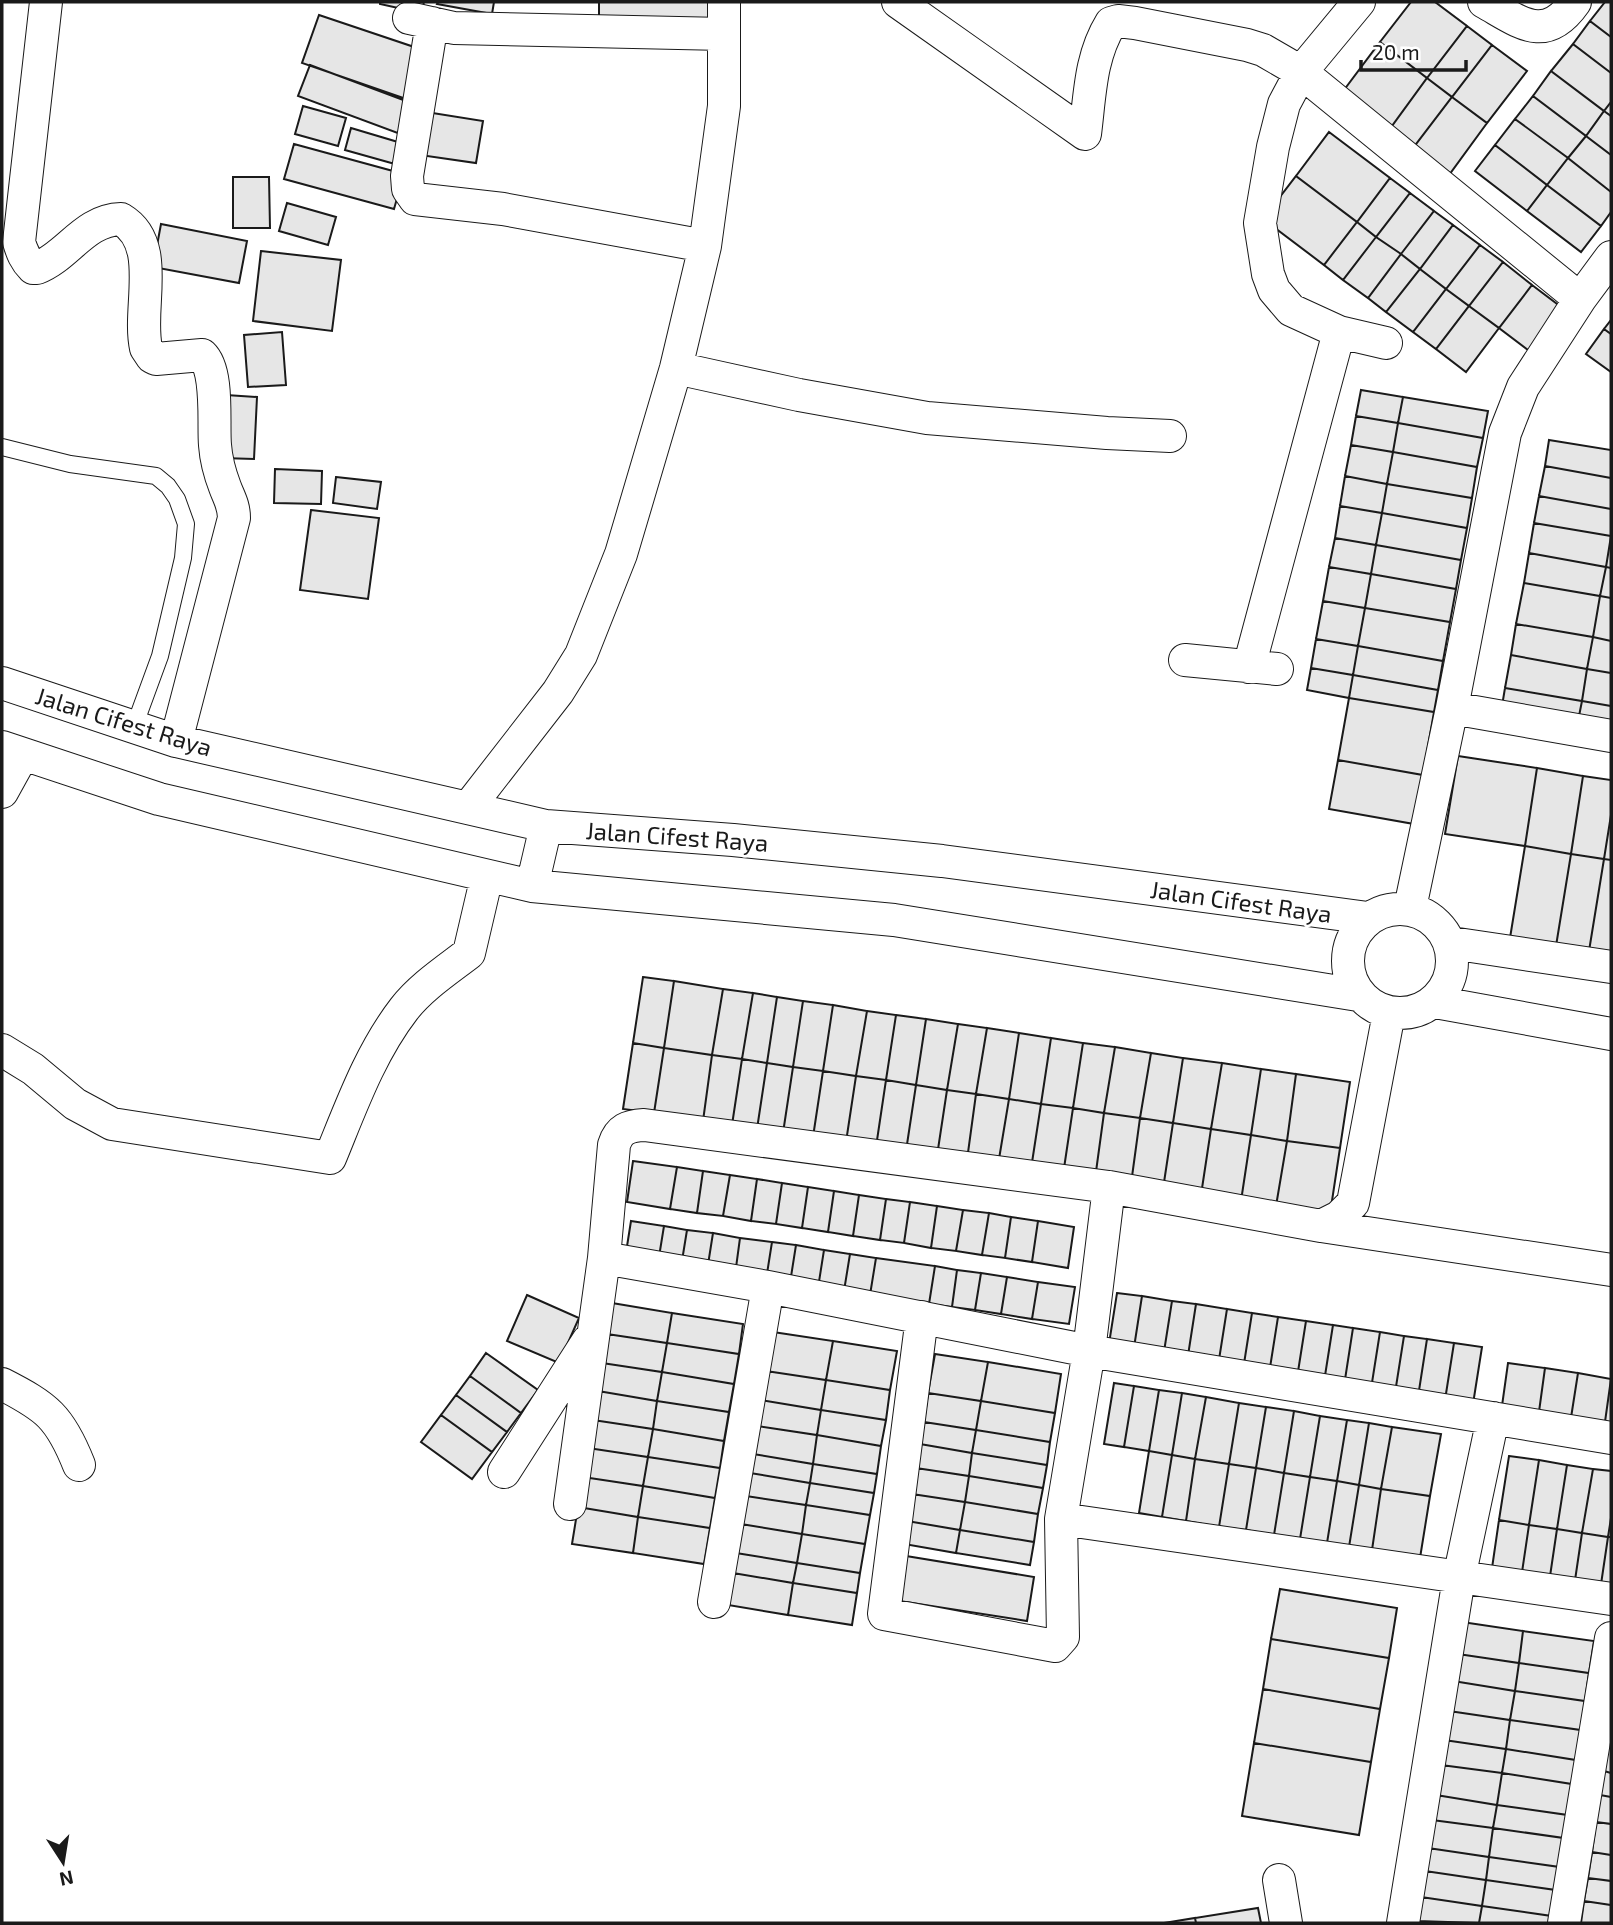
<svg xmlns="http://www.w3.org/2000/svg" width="1613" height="1925" font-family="'Exo 2',sans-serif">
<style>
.building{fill:#e6e6e6;stroke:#1a1a1a;stroke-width:2}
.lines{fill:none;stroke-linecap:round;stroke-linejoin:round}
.lane-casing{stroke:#1a1a1a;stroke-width:18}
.street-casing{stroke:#1a1a1a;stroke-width:34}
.lane{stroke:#fff;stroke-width:16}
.street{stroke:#fff;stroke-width:32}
.labels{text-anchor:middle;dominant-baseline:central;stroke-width:5;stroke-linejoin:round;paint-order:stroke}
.street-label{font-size:24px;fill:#1a1a1a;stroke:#fff}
</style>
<rect width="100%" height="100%" fill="#fff"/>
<!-- building -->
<path class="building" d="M380 2H424L421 13 380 4Z
M438 2H494L492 14 437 4Z
M599 2H714L713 27 599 25Z
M1411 2H1435L1467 26 1427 78 1380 42Z
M1605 2H1611V37L1590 21Z
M319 15 426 51 409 100 302 63Z
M1590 21 1611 37V73L1573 44Z
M1467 26 1492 45 1452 97 1427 78Z
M1380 42 1427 78 1389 130 1341 94Z
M1573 44 1611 73V102L1604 111 1551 71Z
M1492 45 1527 71 1487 123 1452 97Z
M310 65 414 104 403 135 298 96Z
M1551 71 1604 111 1586 136 1533 96Z
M1427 78 1452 97 1413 148 1389 130Z
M1533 96 1586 136 1568 158 1515 119Z
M1452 97 1487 123 1449 175 1413 148Z
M1611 102V116L1604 111Z
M303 106 346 118 338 146 295 134Z
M420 111 483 121 476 163 413 154Z
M1604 111 1611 116V155L1586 136Z
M1515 119 1568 158 1547 185 1495 145Z
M351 128 408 145 402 166 345 150Z
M1329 132 1390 178 1357 222 1296 176Z
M1586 136 1611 155V192L1568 158Z
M294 144 404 174 394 209 284 179Z
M1495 145 1547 185 1527 211 1475 171Z
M1568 158 1611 192V212L1601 226 1547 185Z
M1296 176 1357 222 1324 265 1263 219Z
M233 177H269L270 228H233Z
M1390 178 1410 193 1376 237 1357 222Z
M1547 185 1601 226 1581 252 1527 211Z
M1410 193 1434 211 1401 254 1376 237Z
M287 203 336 217 328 245 279 231Z
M1434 211 1453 225 1420 269 1401 254Z
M1357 222 1376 237 1343 280 1324 265Z
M161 224 247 241 239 283 153 267Z
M1453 225 1480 245 1446 289 1420 269Z
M1376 237 1401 254 1368 298 1343 280Z
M1480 245 1503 262 1469 306 1446 289Z
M261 251 341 260 332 331 253 321Z
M1401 254 1420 269 1386 312 1368 298Z
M1503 262 1532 285 1499 328 1469 306Z
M1420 269 1446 289 1413 332 1386 312Z
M1532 285 1565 310 1532 353 1499 328Z
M1446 289 1469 306 1436 349 1413 332Z
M1469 306 1499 328 1466 372 1436 349Z
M1611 320V334L1604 329Z
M1604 329 1611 334V372L1586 354Z
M282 332 286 385 248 387 244 335Z
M1361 390 1403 397 1398 423 1356 416Z
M226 395 257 397 254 459 222 458Z
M1403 397 1488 411 1483 438 1398 423Z
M1356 416 1398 423 1393 452 1351 445Z
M1398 423 1483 438 1477 467 1393 452Z
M1549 440 1611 450V478L1545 466Z
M1351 445 1393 452 1387 484 1345 476Z
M1393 452 1477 467 1472 498 1387 484Z
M1545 466 1611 478V509L1539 496Z
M275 469 322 471 321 504 274 503Z
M1345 476 1387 484 1382 513 1340 506Z
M336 477 381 482 377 509 333 503Z
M1387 484 1472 498 1467 528 1382 513Z
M1539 496 1611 509V536L1534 523Z
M1340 506 1382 513 1376 545 1335 538Z
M311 510 379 518 368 599 300 590Z
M1382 513 1467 528 1461 560 1376 545Z
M1534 523 1611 536 1606 567 1529 553Z
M1611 536V568L1606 567Z
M1335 538 1376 545 1371 574 1329 567Z
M1376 545 1461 560 1456 589 1371 574Z
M1529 553 1606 567 1600 596 1524 583Z
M1329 567 1371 574 1365 608 1323 601Z
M1606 567 1611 568V598L1600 596Z
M1371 574 1456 589 1450 622 1365 608Z
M1524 583 1600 596 1593 637 1516 624Z
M1600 596 1611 598V641L1593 637Z
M1323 601 1365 608 1358 646 1316 639Z
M1365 608 1450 622 1443 661 1358 646Z
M1516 624 1593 637 1587 669 1511 655Z
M1593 637 1611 641V673L1587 669Z
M1316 639 1358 646 1353 675 1311 668Z
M1358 646 1443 661 1438 690 1353 675Z
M1511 655 1587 669 1582 701 1505 688Z
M1311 668 1353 675 1349 698 1307 690Z
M1587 669 1611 673V706L1582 701Z
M1353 675 1438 690 1434 712 1349 698Z
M1505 688 1582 701 1577 726 1501 712Z
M1349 698 1434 712 1423 775 1338 760Z
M1582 701 1611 706V732L1577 726Z
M1458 756 1537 768 1525 846 1445 834Z
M1338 760 1423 775 1414 824 1329 809Z
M1537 768 1583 776 1571 854 1525 846Z
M1583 776 1611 780V815L1604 859 1571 854Z
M1611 815V860L1604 859Z
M1525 846 1571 854 1556 946 1510 938Z
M1571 854 1604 859 1589 951 1556 946Z
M1604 859 1611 860V954L1589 951Z
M643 977 674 981 664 1048 633 1043Z
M674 981 723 989 712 1055 664 1048Z
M723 989 753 993 742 1059 712 1055Z
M753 993 777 997 767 1063 742 1059Z
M777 997 803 1001 793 1067 767 1063Z
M803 1001 833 1005 823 1071 793 1067Z
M833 1005 867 1011 856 1076 823 1071Z
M867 1011 896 1015 886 1080 856 1076Z
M896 1015 926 1019 916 1085 886 1080Z
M926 1019 958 1024 947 1090 916 1085Z
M958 1024 987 1028 976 1094 947 1090Z
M987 1028 1019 1033 1009 1099 976 1094Z
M1019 1033 1051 1038 1041 1104 1009 1099Z
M1051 1038 1083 1043 1073 1108 1041 1104Z
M633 1043 664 1048 654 1113 623 1109Z
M1083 1043 1115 1047 1104 1113 1073 1108Z
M1115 1047 1151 1053 1140 1118 1104 1113Z
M664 1048 712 1055 703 1121 654 1113Z
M1151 1053 1183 1058 1173 1123 1140 1118Z
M712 1055 742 1059 732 1125 703 1121Z
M1183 1058 1222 1063 1211 1129 1173 1123Z
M742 1059 767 1063 757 1129 732 1125Z
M767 1063 793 1067 783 1133 757 1129Z
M1222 1063 1261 1069 1251 1135 1211 1129Z
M793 1067 823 1071 813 1137 783 1133Z
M1261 1069 1296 1074 1287 1141 1251 1135Z
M823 1071 856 1076 846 1142 813 1137Z
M1296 1074 1350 1082 1340 1148 1287 1141Z
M856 1076 886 1080 876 1147 846 1142Z
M886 1080 916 1085 906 1151 876 1147Z
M916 1085 947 1090 937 1156 906 1151Z
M947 1090 976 1094 967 1160 937 1156Z
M976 1094 1009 1099 998 1165 967 1160Z
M1009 1099 1041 1104 1031 1169 998 1165Z
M1041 1104 1073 1108 1063 1175 1031 1169Z
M1073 1108 1104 1113 1095 1179 1063 1175Z
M1104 1113 1140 1118 1131 1184 1095 1179Z
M1140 1118 1173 1123 1163 1189 1131 1184Z
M1173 1123 1211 1129 1201 1195 1163 1189Z
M1211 1129 1251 1135 1241 1201 1201 1195Z
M1251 1135 1287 1141 1276 1206 1241 1201Z
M1287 1141 1340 1148 1330 1214 1276 1206Z
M633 1161 677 1167 670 1209 627 1202Z
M677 1167 703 1171 697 1213 670 1209Z
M703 1171 730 1175 723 1216 697 1213Z
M730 1175 757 1179 751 1221 723 1216Z
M757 1179 782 1183 776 1224 751 1221Z
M782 1183 808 1187 802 1228 776 1224Z
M808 1187 834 1191 828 1232 802 1228Z
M834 1191 859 1195 853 1236 828 1232Z
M859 1195 886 1199 880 1240 853 1236Z
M886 1199 910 1202 904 1243 880 1240Z
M910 1202 937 1206 931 1248 904 1243Z
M937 1206 963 1210 956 1251 931 1248Z
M963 1210 989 1213 982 1255 956 1251Z
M989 1213 1011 1217 1005 1258 982 1255Z
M1011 1217 1038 1221 1032 1262 1005 1258Z
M631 1221 664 1226 658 1263 625 1259Z
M1038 1221 1074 1227 1068 1268 1032 1262Z
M664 1226 687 1230 681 1267 658 1263Z
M687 1230 713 1233 707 1271 681 1267Z
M713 1233 740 1238 735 1275 707 1271Z
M740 1238 772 1242 766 1280 735 1275Z
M772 1242 796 1245 790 1283 766 1280Z
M796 1245 824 1250 818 1288 790 1283Z
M824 1250 850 1254 844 1291 818 1288Z
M850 1254 876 1258 870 1295 844 1291Z
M876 1258 935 1266 929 1304 870 1295Z
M935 1266 957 1270 952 1307 929 1304Z
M957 1270 981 1273 975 1310 952 1307Z
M981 1273 1007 1277 1001 1314 975 1310Z
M1007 1277 1038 1282 1032 1319 1001 1314Z
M1038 1282 1075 1287 1069 1324 1032 1319Z
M1117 1293 1142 1296 1133 1354 1108 1350Z
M527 1295 579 1318 559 1363 507 1341Z
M1142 1296 1172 1301 1163 1358 1133 1354Z
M1172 1301 1196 1304 1187 1362 1163 1358Z
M612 1303 672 1313 667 1343 607 1334Z
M1196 1304 1227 1309 1218 1366 1187 1362Z
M1227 1309 1252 1313 1243 1370 1218 1366Z
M672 1313 743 1324 739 1354 667 1343Z
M1252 1313 1278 1317 1269 1374 1243 1370Z
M1278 1317 1306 1321 1297 1378 1269 1374Z
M1306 1321 1333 1325 1324 1382 1297 1378Z
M1333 1325 1353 1328 1344 1386 1324 1382Z
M1353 1328 1380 1332 1371 1389 1344 1386Z
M773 1332 833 1341 826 1380 766 1371Z
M1380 1332 1404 1336 1395 1393 1371 1389Z
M607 1334 667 1343 662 1372 602 1363Z
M1404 1336 1427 1339 1418 1397 1395 1393Z
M1427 1339 1454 1343 1445 1400 1418 1397Z
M833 1341 897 1351 890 1390 826 1380Z
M667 1343 739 1354 734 1384 662 1372Z
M1454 1343 1482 1347 1473 1404 1445 1400Z
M486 1353 538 1390 521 1413 470 1376Z
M935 1354 988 1362 981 1401 928 1393Z
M988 1362 1061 1374 1055 1413 981 1401Z
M602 1363 662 1372 657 1401 598 1391Z
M1508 1363 1545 1368 1538 1419 1501 1413Z
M1545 1368 1578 1373 1570 1424 1538 1419Z
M766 1371 826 1380 821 1410 761 1400Z
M662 1372 734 1384 729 1412 657 1401Z
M1578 1373 1611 1379 1604 1429 1570 1424Z
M470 1376 521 1413 507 1432 456 1395Z
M1611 1379V1430L1604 1429Z
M826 1380 890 1390 886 1420 821 1410Z
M1114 1383 1134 1386 1124 1447 1104 1444Z
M1134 1386 1159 1390 1149 1451 1124 1447Z
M1159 1390 1182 1393 1172 1455 1149 1451Z
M598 1391 657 1401 653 1429 593 1420Z
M928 1393 981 1401 976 1430 924 1422Z
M1182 1393 1206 1397 1195 1459 1172 1455Z
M456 1395 507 1432 492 1452 441 1415Z
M1206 1397 1239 1403 1229 1464 1195 1459Z
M761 1400 821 1410 817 1435 757 1426Z
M657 1401 729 1412 724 1441 653 1429Z
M981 1401 1055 1413 1050 1442 976 1430Z
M1239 1403 1266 1407 1256 1468 1229 1464Z
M1266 1407 1294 1411 1284 1473 1256 1468Z
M821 1410 886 1420 881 1446 817 1435Z
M1294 1411 1320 1416 1310 1477 1284 1473Z
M441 1415 492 1452 472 1479 421 1442Z
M1320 1416 1347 1420 1337 1481 1310 1477Z
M593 1420 653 1429 648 1457 588 1448Z
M1347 1420 1369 1423 1359 1485 1337 1481Z
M924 1422 976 1430 972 1453 920 1444Z
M1369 1423 1392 1427 1381 1489 1359 1485Z
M757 1426 817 1435 813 1464 753 1454Z
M1392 1427 1441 1434 1430 1496 1381 1489Z
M653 1429 724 1441 720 1468 648 1457Z
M976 1430 1050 1442 1047 1465 972 1453Z
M817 1435 881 1446 877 1474 813 1464Z
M920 1444 972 1453 969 1476 916 1468Z
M588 1448 648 1457 643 1486 583 1477Z
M1149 1451 1172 1455 1162 1517 1139 1513Z
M972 1453 1047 1465 1043 1488 969 1476Z
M753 1454 813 1464 810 1483 750 1473Z
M1172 1455 1195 1459 1186 1521 1162 1517Z
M1509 1456 1539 1460 1529 1525 1499 1520Z
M648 1457 720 1468 715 1498 643 1486Z
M1195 1459 1229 1464 1219 1527 1186 1521Z
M1539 1460 1567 1465 1557 1529 1529 1525Z
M813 1464 877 1474 874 1493 810 1483Z
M1229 1464 1256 1468 1246 1530 1219 1527Z
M1567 1465 1593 1469 1582 1533 1557 1529Z
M916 1468 969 1476 965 1502 912 1494Z
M1256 1468 1284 1473 1274 1535 1246 1530Z
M1593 1469 1611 1471V1518L1608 1537 1582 1533Z
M750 1473 810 1483 806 1505 746 1496Z
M1284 1473 1310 1477 1300 1539 1274 1535Z
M969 1476 1043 1488 1038 1514 965 1502Z
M583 1477 643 1486 638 1517 578 1507Z
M1310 1477 1337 1481 1327 1543 1300 1539Z
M1337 1481 1359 1485 1349 1547 1327 1543Z
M810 1483 874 1493 870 1515 806 1505Z
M1359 1485 1381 1489 1372 1550 1349 1547Z
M643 1486 715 1498 710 1528 638 1517Z
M1381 1489 1430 1496 1420 1558 1372 1550Z
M912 1494 965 1502 960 1530 907 1521Z
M746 1496 806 1505 802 1534 741 1524Z
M965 1502 1038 1514 1034 1542 960 1530Z
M806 1505 870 1515 865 1544 802 1534Z
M578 1507 638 1517 633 1553 572 1544Z
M638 1517 710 1528 704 1564 633 1553Z
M1499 1520 1529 1525 1521 1579 1491 1575Z
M907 1521 960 1530 956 1553 904 1544Z
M741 1524 802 1534 797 1563 736 1553Z
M1529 1525 1557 1529 1549 1583 1521 1579Z
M1557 1529 1582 1533 1574 1587 1549 1583Z
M960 1530 1034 1542 1030 1565 956 1553Z
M1582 1533 1608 1537 1600 1591 1574 1587Z
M802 1534 865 1544 860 1573 797 1563Z
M1608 1537H1611V1593L1600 1591Z
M736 1553 797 1563 793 1583 733 1573Z
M900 1555 1034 1577 1027 1621 893 1600Z
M797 1563 860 1573 857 1593 793 1583Z
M733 1573 793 1583 788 1615 728 1605Z
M793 1583 857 1593 852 1625 788 1615Z
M1280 1589 1397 1608 1389 1658 1271 1639Z
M1462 1622 1523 1631 1519 1663 1458 1654Z
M1523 1631 1594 1641 1589 1673 1519 1663Z
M1271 1639 1389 1658 1380 1709 1263 1689Z
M1458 1654 1519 1663 1515 1691 1453 1681Z
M1519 1663 1589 1673 1585 1701 1515 1691Z
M1453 1681 1515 1691 1510 1720 1449 1711Z
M1263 1689 1380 1709 1371 1762 1254 1743Z
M1515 1691 1585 1701 1581 1730 1510 1720Z
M1449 1711 1510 1720 1506 1749 1444 1740Z
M1510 1720 1581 1730 1576 1760 1506 1749Z
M1444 1740 1506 1749 1502 1773 1441 1765Z
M1254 1743 1371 1762 1359 1835 1242 1816Z
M1607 1748H1611V1773L1604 1771Z
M1506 1749 1576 1760 1572 1784 1502 1773Z
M1441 1765 1502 1773 1497 1805 1436 1795Z
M1604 1771 1611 1773V1797L1600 1795Z
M1502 1773 1572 1784 1568 1815 1497 1805Z
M1436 1795 1497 1805 1493 1828 1432 1820Z
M1600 1795 1611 1797V1824L1596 1822Z
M1497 1805 1568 1815 1564 1838 1493 1828Z
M1432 1820 1493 1828 1489 1857 1428 1848Z
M1596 1822 1611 1824V1855L1592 1852Z
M1493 1828 1564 1838 1560 1867 1489 1857Z
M1428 1848 1489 1857 1486 1880 1425 1871Z
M1592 1852 1611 1855V1881L1588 1878Z
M1489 1857 1560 1867 1556 1890 1486 1880Z
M1425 1871 1486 1880 1482 1906 1421 1897Z
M1588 1878 1611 1881V1905L1584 1901Z
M1486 1880 1556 1890 1552 1916 1482 1906Z
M1421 1897 1482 1906 1479 1923 1417 1921Z
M1584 1901 1611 1905V1923H1581Z
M1482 1906 1552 1916 1551 1923H1479Z
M1258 1908 1261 1923H1196L1195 1918Z
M1195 1918 1196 1923H1164Z"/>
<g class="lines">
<defs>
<path id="lane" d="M2 447 70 464 156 476 168 486 177 499 186 524 183 558 160 656 134 727"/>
<path id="street" d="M46 2 19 242C22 252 25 260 33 268H37C68 256 84 220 121 219 163 244 137 307 146 348L152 357 156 359 202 355C219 371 213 423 215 445 216 459 220 474 225 487 229 498 234 505 234 518L176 741
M898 2 1085 134C1090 95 1090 57 1111 23L1118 21 1135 23 1247 45 1263 50 1301 72 1580 299
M1359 2 1301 72 1284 104 1273 147 1260 223 1268 274 1274 290 1291 310 1339 332 1386 343
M1484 2C1520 22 1545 45 1575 2
M409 18 454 28 724 34
M432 23 407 176 408 189 415 199 503 209 705 246
M676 368 799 395 927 418 1107 433 1170 436
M1185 660 1277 669
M1249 667 1339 332
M2 683 176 741 546 826 733 840 942 861 1368 918
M1452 708 1611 736
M2 747 159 799 532 886 894 920 1358 995
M2 792 23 754
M468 808 558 692 581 655 621 554 632 517 676 368 705 246 724 106V2
M532 886 546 826
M1410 908 1452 708 1505 433 1523 387 1580 299 1611 257
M1348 961a52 52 0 1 1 104 0a52 52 0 1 1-104 0Z
M1451 943 1611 967
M1435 1002 1611 1034
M2 1050 33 1069 75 1104 112 1124 330 1158C351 1107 370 1053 404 1009 421 987 447 970 469 953L487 876
M1321 1226 1611 1270
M604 1258 768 1287 1089 1351 1611 1438
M922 1317 884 1614 1055 1646 1063 1637 1061 1519 1089 1351 1109 1187
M2 1384C47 1407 60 1417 79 1465
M504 1472 588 1341
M570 1504 604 1258 614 1145C619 1129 628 1126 644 1125L1109 1187 1321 1226 1339 1217 1353 1203 1389 1013
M1061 1519 1611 1599
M714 1602 768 1287
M1279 1880 1286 1923
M1403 1923 1459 1578 1493 1418
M1564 1923 1611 1638"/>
</defs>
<!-- lane casing -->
<use href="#lane" class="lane-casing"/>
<!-- street casing -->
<use href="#street" class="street-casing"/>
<!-- lane -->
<use href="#lane" class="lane"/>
<!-- street -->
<use href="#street" class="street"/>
</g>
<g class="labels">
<!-- street labels -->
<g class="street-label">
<text transform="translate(124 721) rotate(17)">Jalan Cifest Raya</text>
<text transform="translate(677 836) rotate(4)">Jalan Cifest Raya</text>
<text transform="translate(1241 901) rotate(8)">Jalan Cifest Raya</text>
</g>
</g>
<!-- border -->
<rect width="1613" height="1925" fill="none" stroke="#1a1a1a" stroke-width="7"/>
<!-- north arrow -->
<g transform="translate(63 1862) rotate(168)" stroke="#ffffff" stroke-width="5" paint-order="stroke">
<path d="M0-5L12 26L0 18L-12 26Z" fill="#1a1a1a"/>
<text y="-10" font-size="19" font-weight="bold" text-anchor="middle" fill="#1a1a1a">N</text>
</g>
<!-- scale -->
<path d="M1361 60v10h105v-10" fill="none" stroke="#1a1a1a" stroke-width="3.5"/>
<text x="1372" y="60" font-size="21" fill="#1a1a1a" stroke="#ffffff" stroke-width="5" paint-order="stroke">20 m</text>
</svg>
